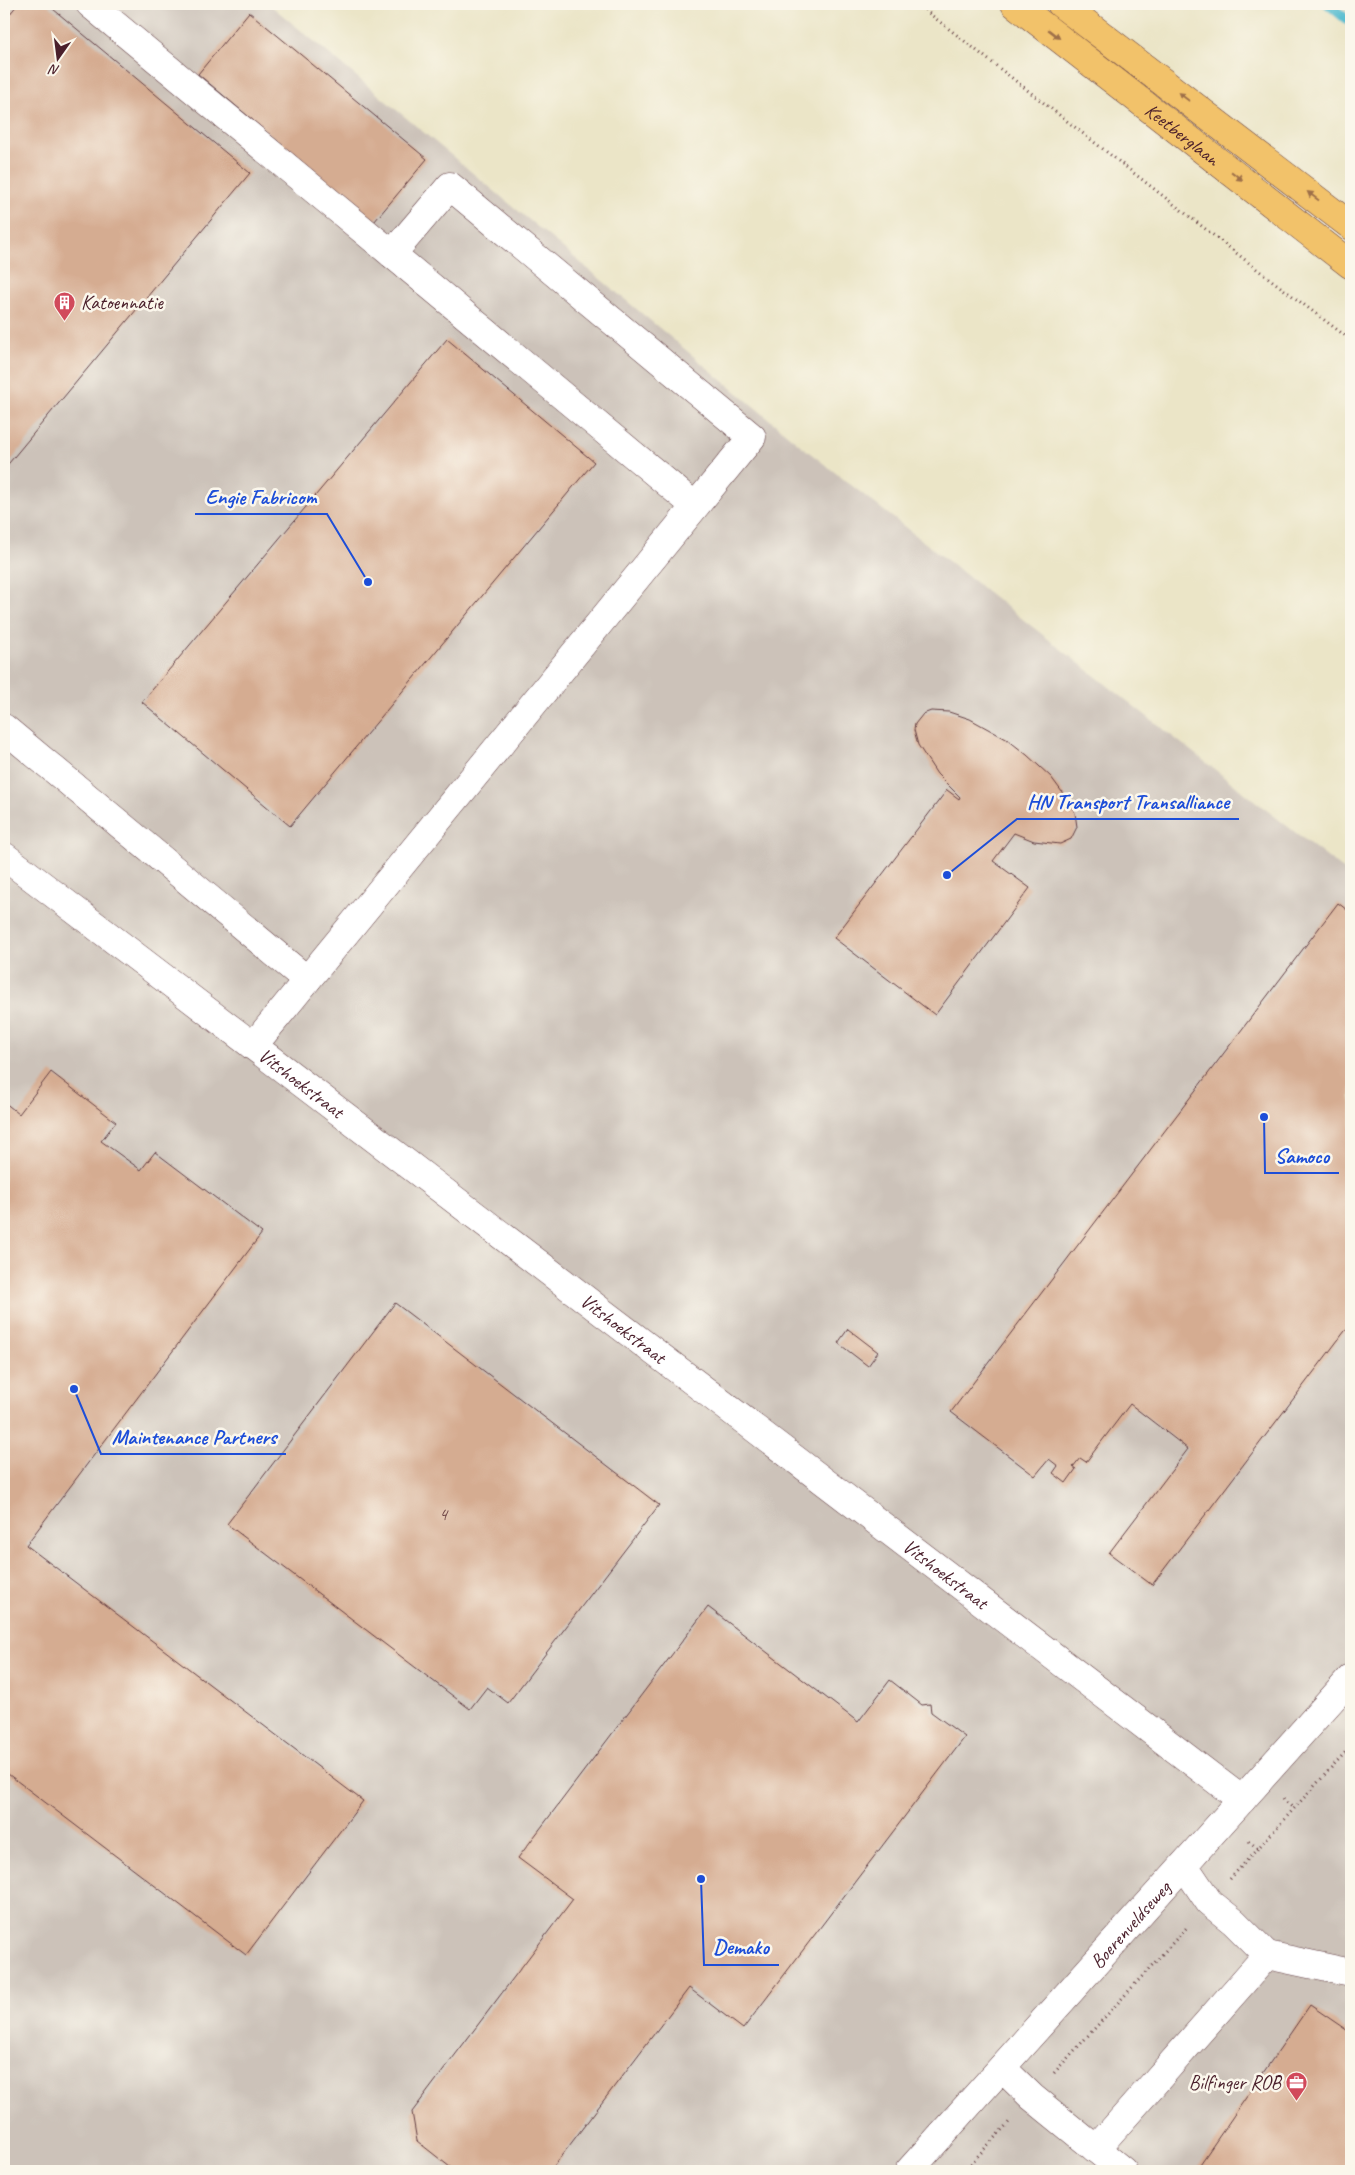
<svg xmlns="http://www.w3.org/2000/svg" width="1355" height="2175" font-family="Caveat,sans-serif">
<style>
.industrial{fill:#ccc2b9}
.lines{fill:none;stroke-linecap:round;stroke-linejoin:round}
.stream{stroke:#52bbcf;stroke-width:10}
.building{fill:#d5ac91}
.minor-casing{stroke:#623d42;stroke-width:29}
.major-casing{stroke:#623d42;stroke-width:29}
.path{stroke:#623d42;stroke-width:3;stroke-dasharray:1 4;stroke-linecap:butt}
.minor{stroke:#fff;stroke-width:28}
.major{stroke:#f2c26a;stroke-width:28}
.oneway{fill:#9e704a}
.labels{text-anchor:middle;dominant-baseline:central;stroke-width:5;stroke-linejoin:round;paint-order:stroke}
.number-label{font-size:18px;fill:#6d4244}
.street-label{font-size:20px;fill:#4a1f2b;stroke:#fbf7ec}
.poi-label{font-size:20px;fill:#4a1f2b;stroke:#fbf7ec;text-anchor:start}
.leader{fill:none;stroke:#1d4ed8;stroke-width:2}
.callout-dot{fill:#1d4ed8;stroke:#fbf7ec;stroke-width:2}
.callout-label{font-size:21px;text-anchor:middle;font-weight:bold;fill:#1d4ed8;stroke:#fbf7ec;stroke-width:5;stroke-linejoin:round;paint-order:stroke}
</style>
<rect width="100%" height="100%" fill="#fbf7ec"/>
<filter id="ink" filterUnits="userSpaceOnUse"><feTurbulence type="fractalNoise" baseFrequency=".02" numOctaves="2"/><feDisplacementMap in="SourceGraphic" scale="10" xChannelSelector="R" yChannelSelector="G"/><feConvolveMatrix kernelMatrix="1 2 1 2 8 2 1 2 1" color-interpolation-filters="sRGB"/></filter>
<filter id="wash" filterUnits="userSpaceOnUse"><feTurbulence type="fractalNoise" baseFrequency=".0096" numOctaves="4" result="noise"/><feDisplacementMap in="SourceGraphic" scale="20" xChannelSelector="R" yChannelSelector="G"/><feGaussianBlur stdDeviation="1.12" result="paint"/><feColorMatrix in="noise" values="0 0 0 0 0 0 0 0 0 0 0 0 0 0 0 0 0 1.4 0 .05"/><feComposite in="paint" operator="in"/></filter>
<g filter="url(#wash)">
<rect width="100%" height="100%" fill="#ebe5c7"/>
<!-- industrial -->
<path class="industrial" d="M4 4H269L805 449 1351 876V2171H4Z"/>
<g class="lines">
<!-- stream -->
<path class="stream" d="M1328 4 1351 23"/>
</g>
<g id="blocks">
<!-- building -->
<path class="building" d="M18 4H47L250 173 4 469V21Z
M249 12 427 159 374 222 198 74Z
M447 339 594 462 290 826 142 702Z
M931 711 949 712 970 719 1008 740 1027 755 1051 777 1065 796 1075 813 1077 827 1071 839 1060 844 1034 841 1014 833 993 861 1030 888 935 1015 834 938 947 790 959 799 960 797 937 774 918 745 914 730 915 724 923 714Z
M1338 903 1351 913V1323L1152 1585 1109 1553 1188 1449 1130 1404 1086 1462 1080 1458 1073 1467 1076 1469 1066 1483 1053 1473 1058 1466 1049 1459 1035 1476 951 1412Z
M51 1072 116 1122 101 1141 141 1170 155 1152 262 1233 26 1545 363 1801 246 1955 4 1771V1102L19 1114Z
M395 1303 659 1505 508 1703 487 1687 470 1709 227 1524Z
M848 1329 878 1352 868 1366 838 1343Z
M708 1607 858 1722 890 1680 922 1705 930 1704 931 1712 965 1737 743 2029 689 1988 550 2171H455L417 2141 412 2112 573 1899 518 1858Z
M1310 2005 1351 2033V2171L1196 2170Z"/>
</g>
</g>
<g filter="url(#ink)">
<use href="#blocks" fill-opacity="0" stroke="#623d42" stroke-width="1"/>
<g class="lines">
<defs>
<g id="minor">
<path d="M90 4 392 254"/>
<path d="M4 728 307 980"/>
<path id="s1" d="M4 856 1242 1800"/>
<path d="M253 1046 752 437 450 186 392 254 695 506"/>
<path d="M1267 1955 1351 1973"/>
<path d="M1002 2068 1032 2097 1123 2171"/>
<path d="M1096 2149 1267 1955 1234 1922 1209 1902 1184 1865"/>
<path id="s2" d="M909 2171 1351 1678"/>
</g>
<g id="major">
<path id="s3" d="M1015 4 1351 265"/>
<path d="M1061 4 1351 226"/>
</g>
</defs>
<!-- minor casing -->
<use href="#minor" class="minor-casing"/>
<!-- major casing -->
<use href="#major" class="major-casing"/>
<!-- path -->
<path class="path" d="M917 4 1258 270 1351 340
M1283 1799 1294 1809
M1249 1841 1258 1849
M1230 1879 1351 1746
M1054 2073 1188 1926
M964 2171 1011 2120"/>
<!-- minor -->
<use href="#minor" class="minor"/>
<!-- major -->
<use href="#major" class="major"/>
</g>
<!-- one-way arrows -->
<defs><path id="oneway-solid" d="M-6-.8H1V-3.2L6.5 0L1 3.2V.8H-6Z" transform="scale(1.25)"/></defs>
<g class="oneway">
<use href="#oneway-solid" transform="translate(1054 34) rotate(38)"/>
<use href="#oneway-solid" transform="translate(1184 97) rotate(-143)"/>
<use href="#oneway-solid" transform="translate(1237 176) rotate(38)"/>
<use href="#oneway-solid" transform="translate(1313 196) rotate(-143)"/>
</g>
</g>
<!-- icons -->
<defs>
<symbol id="building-pin" viewBox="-11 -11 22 30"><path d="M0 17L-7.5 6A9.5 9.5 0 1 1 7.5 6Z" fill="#d1495b" stroke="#fbf7ec"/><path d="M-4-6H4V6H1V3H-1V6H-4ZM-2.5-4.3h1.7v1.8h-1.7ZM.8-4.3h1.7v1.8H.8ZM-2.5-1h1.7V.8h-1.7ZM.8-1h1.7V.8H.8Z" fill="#fff"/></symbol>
<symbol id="office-pin" viewBox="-11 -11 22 30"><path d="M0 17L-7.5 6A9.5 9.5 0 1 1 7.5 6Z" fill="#d1495b" stroke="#fbf7ec"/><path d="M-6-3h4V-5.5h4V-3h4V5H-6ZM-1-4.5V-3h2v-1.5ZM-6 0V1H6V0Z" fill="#fff"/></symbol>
</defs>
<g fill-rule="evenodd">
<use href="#building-pin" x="52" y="290" width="25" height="34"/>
<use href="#office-pin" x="1284" y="2070" width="25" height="34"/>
</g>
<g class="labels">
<!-- number labels -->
<g class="number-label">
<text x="443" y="1514">4</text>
</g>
<!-- street labels -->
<g class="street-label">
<text stroke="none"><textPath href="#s3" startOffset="212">Keetberglaan</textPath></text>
<text stroke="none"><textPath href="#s1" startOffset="374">Vitshoekstraat</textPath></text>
<text stroke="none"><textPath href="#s1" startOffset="779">Vitshoekstraat</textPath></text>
<text stroke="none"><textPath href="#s1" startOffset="1184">Vitshoekstraat</textPath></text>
<text stroke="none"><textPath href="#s2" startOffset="331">Boerenveldseweg</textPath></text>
</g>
<!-- poi labels -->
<g class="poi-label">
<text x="81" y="302">Katoennatie</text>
<text x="1281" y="2082" text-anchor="end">Bilfinger ROB</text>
</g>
</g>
<!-- callouts -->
<path class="leader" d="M368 582L327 514H195M947 875L1017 819H1239M1264 1117L1265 1173H1339M74 1389L101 1454H286M701 1879L704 1965H779"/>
<g class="callout-dot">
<circle cx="368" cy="582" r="5"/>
<circle cx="947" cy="875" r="5"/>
<circle cx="1264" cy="1117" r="5"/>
<circle cx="74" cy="1389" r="5"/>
<circle cx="701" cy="1879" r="5"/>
</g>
<g class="callout-label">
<text x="261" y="504">Engie Fabricom</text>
<text x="1128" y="809">HN Transport Transalliance</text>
<text x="1302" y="1163">Samoco</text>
<text x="194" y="1444">Maintenance Partners</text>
<text x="741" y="1954">Demako</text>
</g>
<!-- margin -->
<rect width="1355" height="2175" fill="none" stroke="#fbf7ec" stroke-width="20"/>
<!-- north arrow -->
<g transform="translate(58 58) rotate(194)" stroke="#fbf7ec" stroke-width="4" paint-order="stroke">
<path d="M0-4L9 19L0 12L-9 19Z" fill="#4a1f2b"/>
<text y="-8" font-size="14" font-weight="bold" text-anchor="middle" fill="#4a1f2b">N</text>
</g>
</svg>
